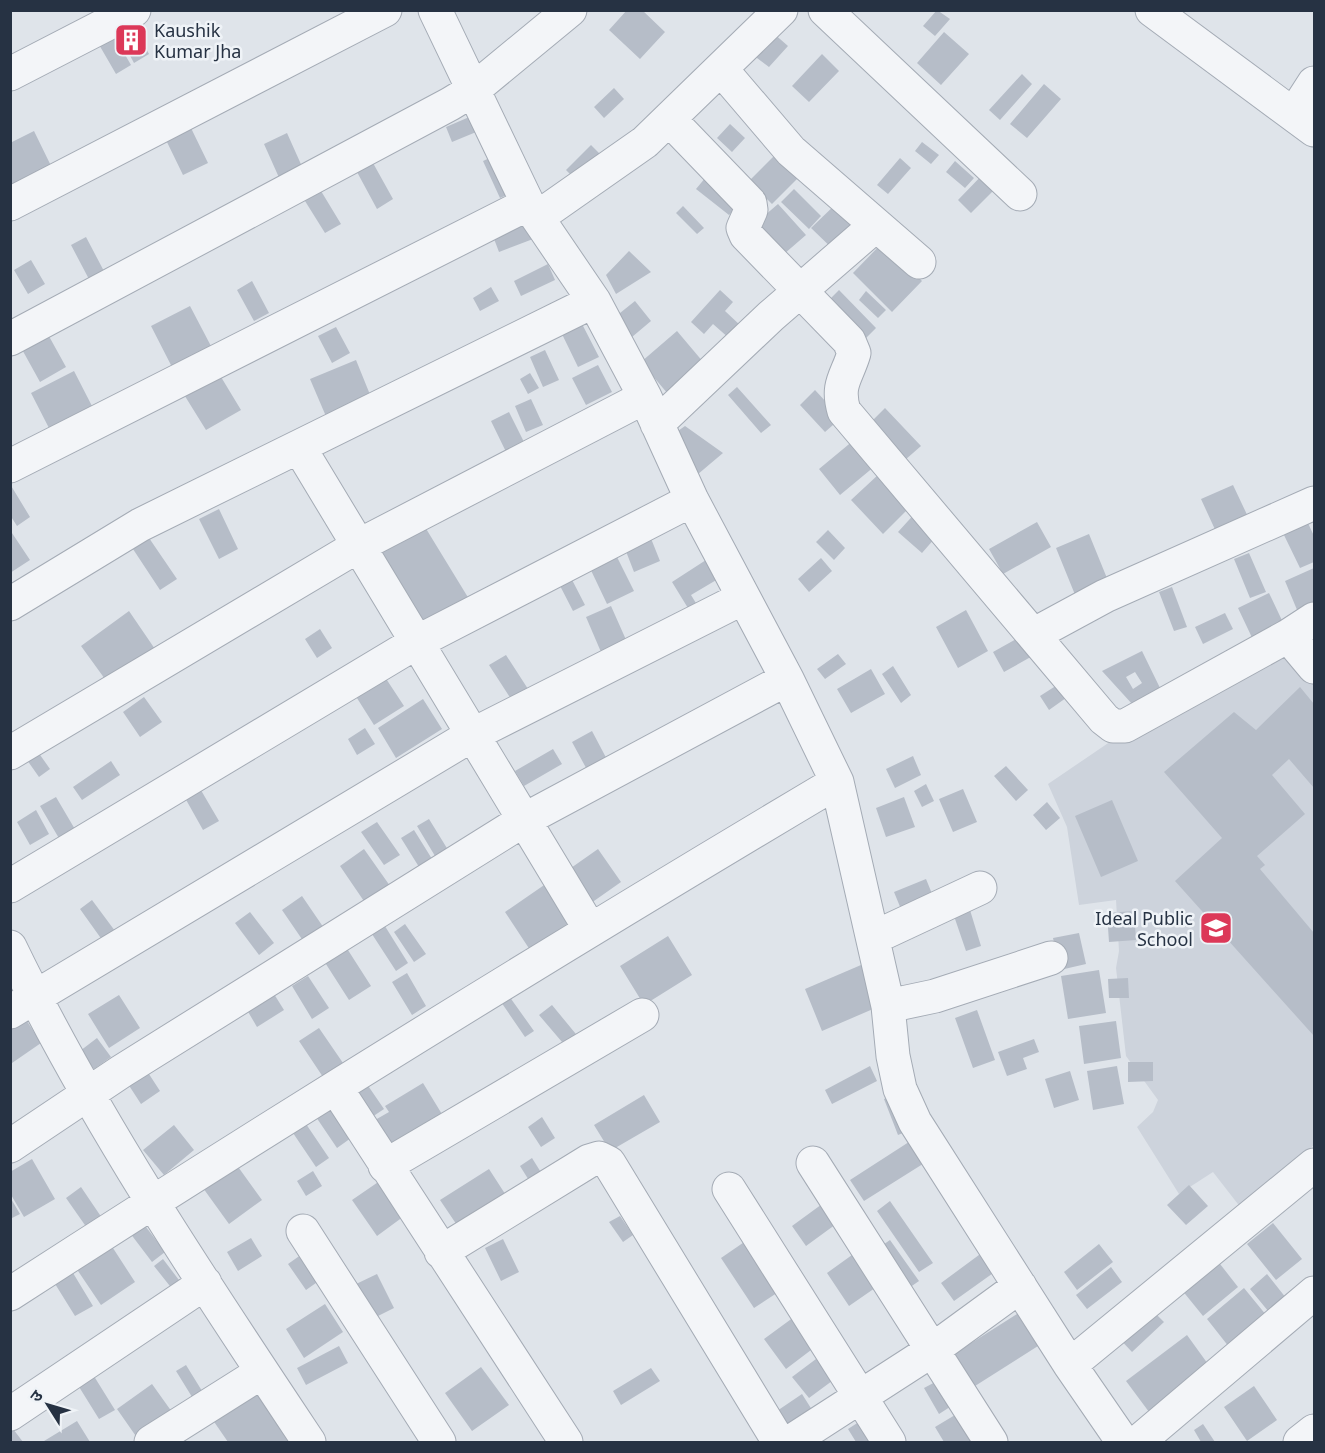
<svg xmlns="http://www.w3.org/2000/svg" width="1325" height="1453" font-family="'Noto Sans','Noto Sans Devanagari',sans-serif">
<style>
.built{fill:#cdd3dc}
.building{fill:#b6bdc8;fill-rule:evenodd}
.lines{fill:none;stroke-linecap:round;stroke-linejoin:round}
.minor-casing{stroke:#a4abb5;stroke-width:35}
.minor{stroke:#f3f5f8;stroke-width:33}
.labels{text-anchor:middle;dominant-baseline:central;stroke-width:5;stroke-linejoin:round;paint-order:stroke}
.poi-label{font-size:18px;fill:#263243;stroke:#eff3f7;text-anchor:start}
</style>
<rect width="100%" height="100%" fill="#dfe4ea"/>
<!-- built -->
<path class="built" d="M1260 653 1291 657 1314 671V1145L1241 1208 1213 1172 1179 1194 1137 1127 1153 1112 1158 1100 1126 1056 1116 968 1119 951 1116 900 1079 905 1067 827 1048 784 1123 733Z"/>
<!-- building -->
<path class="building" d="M627 10H642L665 32 640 59 609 30Z
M937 10 950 19 935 36 923 26Z
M129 18 149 54 134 63 114 26Z
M109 27 131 65 116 74 94 36Z
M772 32 788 46 769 67 753 55Z
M944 32 969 54 941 85 917 63Z
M822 54 839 71 809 102 792 86Z
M1022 74 1032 84 1000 120 989 110Z
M1044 84 1061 99 1027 138 1010 124Z
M614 88 624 99 604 118 594 107Z
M474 115 481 130 452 142 446 127Z
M730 124 745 138 732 152 717 138Z
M191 128 208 163 183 175 166 140Z
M34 131 54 172 15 192 10 183V143Z
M287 133 304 171 281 182 264 144Z
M922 142 939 155 931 164 915 151Z
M591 145 601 155 576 180 566 170Z
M781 149 804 172 772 204 749 181Z
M494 156 511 193 500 198 483 161Z
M900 158 911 168 888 194 877 185Z
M955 161 974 178 965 188 946 172Z
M373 163 393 199 377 209 357 172Z
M987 170 1001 183 971 213 958 200Z
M711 171 740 204 729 215 696 189Z
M794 189 821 216 809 229 781 202Z
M321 191 341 224 325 233 305 201Z
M840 200 867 227 839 255 811 228Z
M778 204 806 235 784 254 757 222Z
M683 206 704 228 697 234 676 213Z
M525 218 533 239 499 252 491 231Z
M86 237 106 275 91 283 71 245Z
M883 242 922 281 892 312 853 273Z
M629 251 651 272 616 294 606 275Z
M31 260 45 284 28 294 14 270Z
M548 264 555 280 521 296 514 281Z
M252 281 269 313 254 321 237 290Z
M491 287 499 301 480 311 473 298Z
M720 290 733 302 725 311 741 326 730 339 713 324 704 334 691 322Z
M839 290 876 328 864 340 827 302Z
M866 291 886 310 878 318 859 300Z
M635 301 651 321 632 337 615 317Z
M190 306 212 348 173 369 151 326Z
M581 322 599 357 578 367 561 332Z
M336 327 350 353 332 363 318 336Z
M45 329 66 367 40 382 19 344Z
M677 331 704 363 668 394 641 362Z
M545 350 559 380 543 387 530 357Z
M356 360 373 402 328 421 310 379Z
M598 365 612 392 586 405 572 378Z
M74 371 93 408 50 430 31 393Z
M218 372 241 410 206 430 183 393Z
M530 373 539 388 528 394 520 379Z
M737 387 771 425 761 433 728 395Z
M815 390 841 418 825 432 800 405Z
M531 399 543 425 526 432 515 406Z
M885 408 921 446 905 460 870 423Z
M509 412 527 448 509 458 491 421Z
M685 426 723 453 691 480 668 438Z
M854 440 875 466 840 495 819 469Z
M879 474 910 507 883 534 851 500Z
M10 484 30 517 17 526 10 515Z
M1233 485 1250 521 1218 536 1201 499Z
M219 509 238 549 219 559 199 519Z
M918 510 942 530 922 553 898 532Z
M1307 521 1314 536V562L1300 568 1283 533Z
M1037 522 1051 547 1003 574 989 549Z
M425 527 469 599 419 628 376 556Z
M10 530 30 560 10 573Z
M828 530 845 548 834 560 816 542Z
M648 531 660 561 634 572 622 541Z
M1089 534 1111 588 1078 602 1056 548Z
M147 535 177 579 160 590 131 546Z
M614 551 634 591 607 604 588 564Z
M1249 553 1266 592 1250 598 1234 559Z
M821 558 832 571 809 592 798 579Z
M706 560 718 579 691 595 699 608 691 613 672 582Z
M1314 568V610L1300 617 1285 581Z
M568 572 585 605 573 611 556 578Z
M1172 587 1187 627 1174 631 1159 592Z
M1269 593 1287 631 1256 646 1238 608Z
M611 606 627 642 601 652 586 617Z
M966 610 988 651 958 668 936 627Z
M129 611 157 652 110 686 81 646Z
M1225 613 1233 629 1203 644 1195 627Z
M320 629 332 648 317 658 305 639Z
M1025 634 1036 654 1004 672 993 652Z
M1142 651 1160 688 1133 705 1102 671ZM1135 672 1142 683 1133 689 1126 677Z
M838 654 846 664 825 679 817 669Z
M506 655 528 689 511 699 489 665Z
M893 666 911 695 901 703 882 674Z
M379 668 404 706 374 725 350 687Z
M871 669 885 694 851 713 837 689Z
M1065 680 1073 693 1049 710 1040 696Z
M1300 687 1314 704V788L1289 759 1272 775 1305 814 1257 856 1265 865 1260 869 1314 933V1036L1175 881 1222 838 1164 772 1234 712 1256 730Z
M144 697 162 722 140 737 123 712Z
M423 699 442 729 396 758 378 728Z
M365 728 375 744 357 755 348 739Z
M592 731 611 767 591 777 572 742Z
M553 749 562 764 524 786 515 771Z
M38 752 50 769 39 777 27 760Z
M913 756 921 775 895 788 886 769Z
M111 761 120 775 82 800 73 787Z
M1006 766 1028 790 1016 801 994 776Z
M195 780 219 821 203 830 180 789Z
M926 784 934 801 922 807 914 791Z
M963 789 977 822 953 832 939 799Z
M56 797 76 831 60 840 40 806Z
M904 797 915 827 886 837 876 808Z
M1112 800 1138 861 1101 877 1075 816Z
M1047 802 1060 818 1046 830 1033 815Z
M36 810 49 834 30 845 17 822Z
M429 819 453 858 441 866 417 826Z
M377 822 400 855 384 865 361 832Z
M414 830 437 867 424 875 401 838Z
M364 849 395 893 370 910 340 866Z
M598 849 621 882 584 908 561 875Z
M926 879 935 901 903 914 894 892Z
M550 881 579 925 534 956 505 912Z
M302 896 328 934 308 948 282 910Z
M92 900 118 935 105 944 80 909Z
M970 910 981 946 966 951 954 916Z
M1134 911 1136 940 1109 942 1107 913Z
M250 912 274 943 259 955 235 923Z
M383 923 408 963 396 971 370 931Z
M405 924 426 954 414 962 394 932Z
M1079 933 1086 964 1060 970 1053 938Z
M668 936 692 975 644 1005 620 966Z
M346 947 371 986 349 1000 324 961Z
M868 962 873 1009 822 1031 805 989Z
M1099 970 1106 1013 1068 1019 1061 976Z
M407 973 426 1006 412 1015 392 982Z
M308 976 329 1008 312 1019 292 986Z
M1128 978 1129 998H1109L1108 979Z
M274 994 284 1010 257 1027 247 1010Z
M119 995 140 1028 109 1048 88 1014Z
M509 996 534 1031 525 1037 501 1002Z
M552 1005 580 1039 568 1049 539 1015Z
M977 1010 995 1060 973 1068 955 1018Z
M25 1018 41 1043 12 1063 10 1028Z
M1116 1021 1121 1058 1084 1064 1079 1026Z
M319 1028 343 1063 323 1077 299 1041Z
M97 1038 111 1057 94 1069 80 1051Z
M1034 1039 1039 1052 1023 1058 1027 1069 1007 1076 998 1052Z
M1128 1062H1153V1081L1128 1082Z
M870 1066 877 1081 832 1104 825 1090Z
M1117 1066 1124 1104 1093 1110 1087 1071Z
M147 1071 160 1091 141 1104 128 1084Z
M1070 1071 1079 1100 1054 1108 1045 1079Z
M360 1074 384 1109 369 1119 345 1084Z
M423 1083 448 1124 386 1153 368 1124 389 1112 385 1106Z
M896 1093 910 1130 898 1135 884 1099Z
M644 1095 660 1122 610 1151 594 1125Z
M336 1099 358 1133 337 1148 314 1114Z
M542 1117 555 1138 541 1147 528 1127Z
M304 1121 329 1158 316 1167 291 1130Z
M174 1125 194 1150 164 1175 143 1150Z
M912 1140 926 1162 864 1201 850 1180Z
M532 1158 547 1182 535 1190 520 1166Z
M32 1159 55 1199 24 1217 10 1193V1172Z
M236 1164 262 1200 229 1224 203 1188Z
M489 1169 511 1203 463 1234 440 1200Z
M313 1171 322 1186 306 1196 297 1181Z
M387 1176 411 1211 377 1236 352 1200Z
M1189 1185 1208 1206 1186 1225 1167 1205Z
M81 1187 102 1218 87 1228 66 1198Z
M10 1197 20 1214 10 1219Z
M829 1199 843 1219 806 1246 792 1226Z
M890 1201 933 1263 919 1272 877 1211Z
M620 1216 633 1235 623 1242 609 1222Z
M143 1223 165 1252 152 1262 130 1233Z
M1273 1223 1302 1259 1276 1280 1247 1244Z
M753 1236 786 1287 754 1308 721 1258Z
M251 1238 262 1256 238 1271 227 1252Z
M503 1239 519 1272 501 1281 485 1248Z
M890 1240 919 1281 906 1290 877 1249Z
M1099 1244 1113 1262 1077 1290 1064 1272Z
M111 1245 135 1282 101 1305 76 1268Z
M305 1252 323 1278 306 1290 288 1264Z
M983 1252 996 1271 954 1301 941 1283Z
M852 1255 875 1288 849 1306 827 1273Z
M1213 1255 1238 1287 1203 1316 1177 1284Z
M163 1259 185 1288 177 1295 154 1266Z
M1111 1267 1122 1282 1087 1309 1076 1295Z
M70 1268 93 1306 75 1316 52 1279Z
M377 1274 394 1308 370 1320 354 1285Z
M1267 1274 1290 1303 1273 1317 1250 1289Z
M1244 1288 1271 1321 1233 1352 1207 1319Z
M325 1304 343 1332 304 1358 286 1329Z
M1149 1307 1164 1322 1132 1352 1117 1336Z
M1017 1314 1038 1346 975 1386 954 1354Z
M794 1317 815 1347 786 1369 764 1339Z
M1187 1335 1213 1371 1152 1416 1126 1381Z
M339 1346 348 1363 306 1385 297 1368Z
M816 1359 832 1381 809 1398 792 1377Z
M186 1365 207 1399 197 1405 176 1371Z
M481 1367 509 1405 472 1431 445 1393Z
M651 1368 660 1381 621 1405 613 1391Z
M92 1373 115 1410 99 1419 76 1382Z
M939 1380 953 1405 939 1414 924 1388Z
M254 1382 295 1442H228L208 1413Z
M152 1384 177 1419 140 1442 117 1409Z
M1254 1386 1277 1420 1247 1441 1224 1407Z
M802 1394 814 1413 786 1431 774 1413Z
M955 1415 972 1442H944L935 1427Z
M862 1420 876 1442H856L848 1429Z
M77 1421 90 1442H45L44 1441Z
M1203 1424 1215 1442H1201L1194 1430Z
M10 1425 23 1442H10Z"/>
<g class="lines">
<defs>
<path id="minor" d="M435 10 528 204 594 301 645 397 692 500 787 679 837 782 888 1006 893 1056 900 1089 915 1122 1070 1365 1123 1442
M825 10 1020 194
M1152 10 1314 130
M721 69 791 151 919 262
M10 74 134 10
M1294 114 1314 83
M669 119 750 203 751 210 743 228 746 235 849 341 854 353C847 377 836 384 844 411L1104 719 1113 726H1125L1288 636 1314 667
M10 204 385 10
M538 217 645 142 781 10
M10 339 450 104 473 90 570 10
M657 424 771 316 876 225
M299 447 590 929
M10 466 528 204
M10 604 140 525 594 301
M1033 635 1105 596 1314 503
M1288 636 1314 619
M10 753 358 546 645 397
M10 886 417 642 692 500
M873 938 980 888
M10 947C93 1119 203 1283 309 1442
M888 1006 935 996 1051 958
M10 1012 472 735 743 598
M336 1088 566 1442
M10 1146 122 1071 524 820 787 679
M813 1163 991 1442
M385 1166 642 1015
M729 1189 889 1442
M303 1231 439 1442
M441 1252 589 1161 599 1158 609 1163 779 1442
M10 1294C282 1118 558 948 837 782
M1070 1365 1314 1165
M10 1414 205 1283
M151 1442 262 1372
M790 1442 931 1351 1020 1286
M1138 1442 1314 1293
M1300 1442 1314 1431"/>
</defs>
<!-- minor casing -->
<use href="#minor" class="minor-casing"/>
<!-- minor -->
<use href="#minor" class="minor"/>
</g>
<!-- icons -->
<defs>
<symbol id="building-square" viewBox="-11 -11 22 22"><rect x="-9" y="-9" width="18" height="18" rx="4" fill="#dc3858" stroke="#eff3f7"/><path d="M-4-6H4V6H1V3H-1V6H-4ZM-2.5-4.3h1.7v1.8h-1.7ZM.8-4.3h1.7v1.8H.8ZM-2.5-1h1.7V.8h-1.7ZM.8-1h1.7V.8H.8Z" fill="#fff"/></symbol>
<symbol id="school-square" viewBox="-11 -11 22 22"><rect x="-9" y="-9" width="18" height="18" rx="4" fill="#dc3858" stroke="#eff3f7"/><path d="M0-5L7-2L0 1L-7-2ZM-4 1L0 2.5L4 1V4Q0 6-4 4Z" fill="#fff"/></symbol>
</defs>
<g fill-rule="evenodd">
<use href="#building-square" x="112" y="21" width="38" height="38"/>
<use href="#school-square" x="1197" y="909" width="38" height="38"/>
</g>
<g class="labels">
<!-- poi labels -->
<g class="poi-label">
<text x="154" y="30">Kaushik<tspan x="154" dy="21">Kumar Jha</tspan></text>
<text x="1193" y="918" text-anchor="end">Ideal Public<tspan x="1193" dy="21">School</tspan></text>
</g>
</g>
<!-- border -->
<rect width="1325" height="1453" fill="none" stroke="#263243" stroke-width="24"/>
<!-- north arrow -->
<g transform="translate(48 1405) rotate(307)" stroke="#eff3f7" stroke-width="4.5" paint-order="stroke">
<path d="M0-4.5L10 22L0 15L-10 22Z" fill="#263243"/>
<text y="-9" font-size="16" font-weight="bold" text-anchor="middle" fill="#263243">उ</text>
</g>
</svg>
